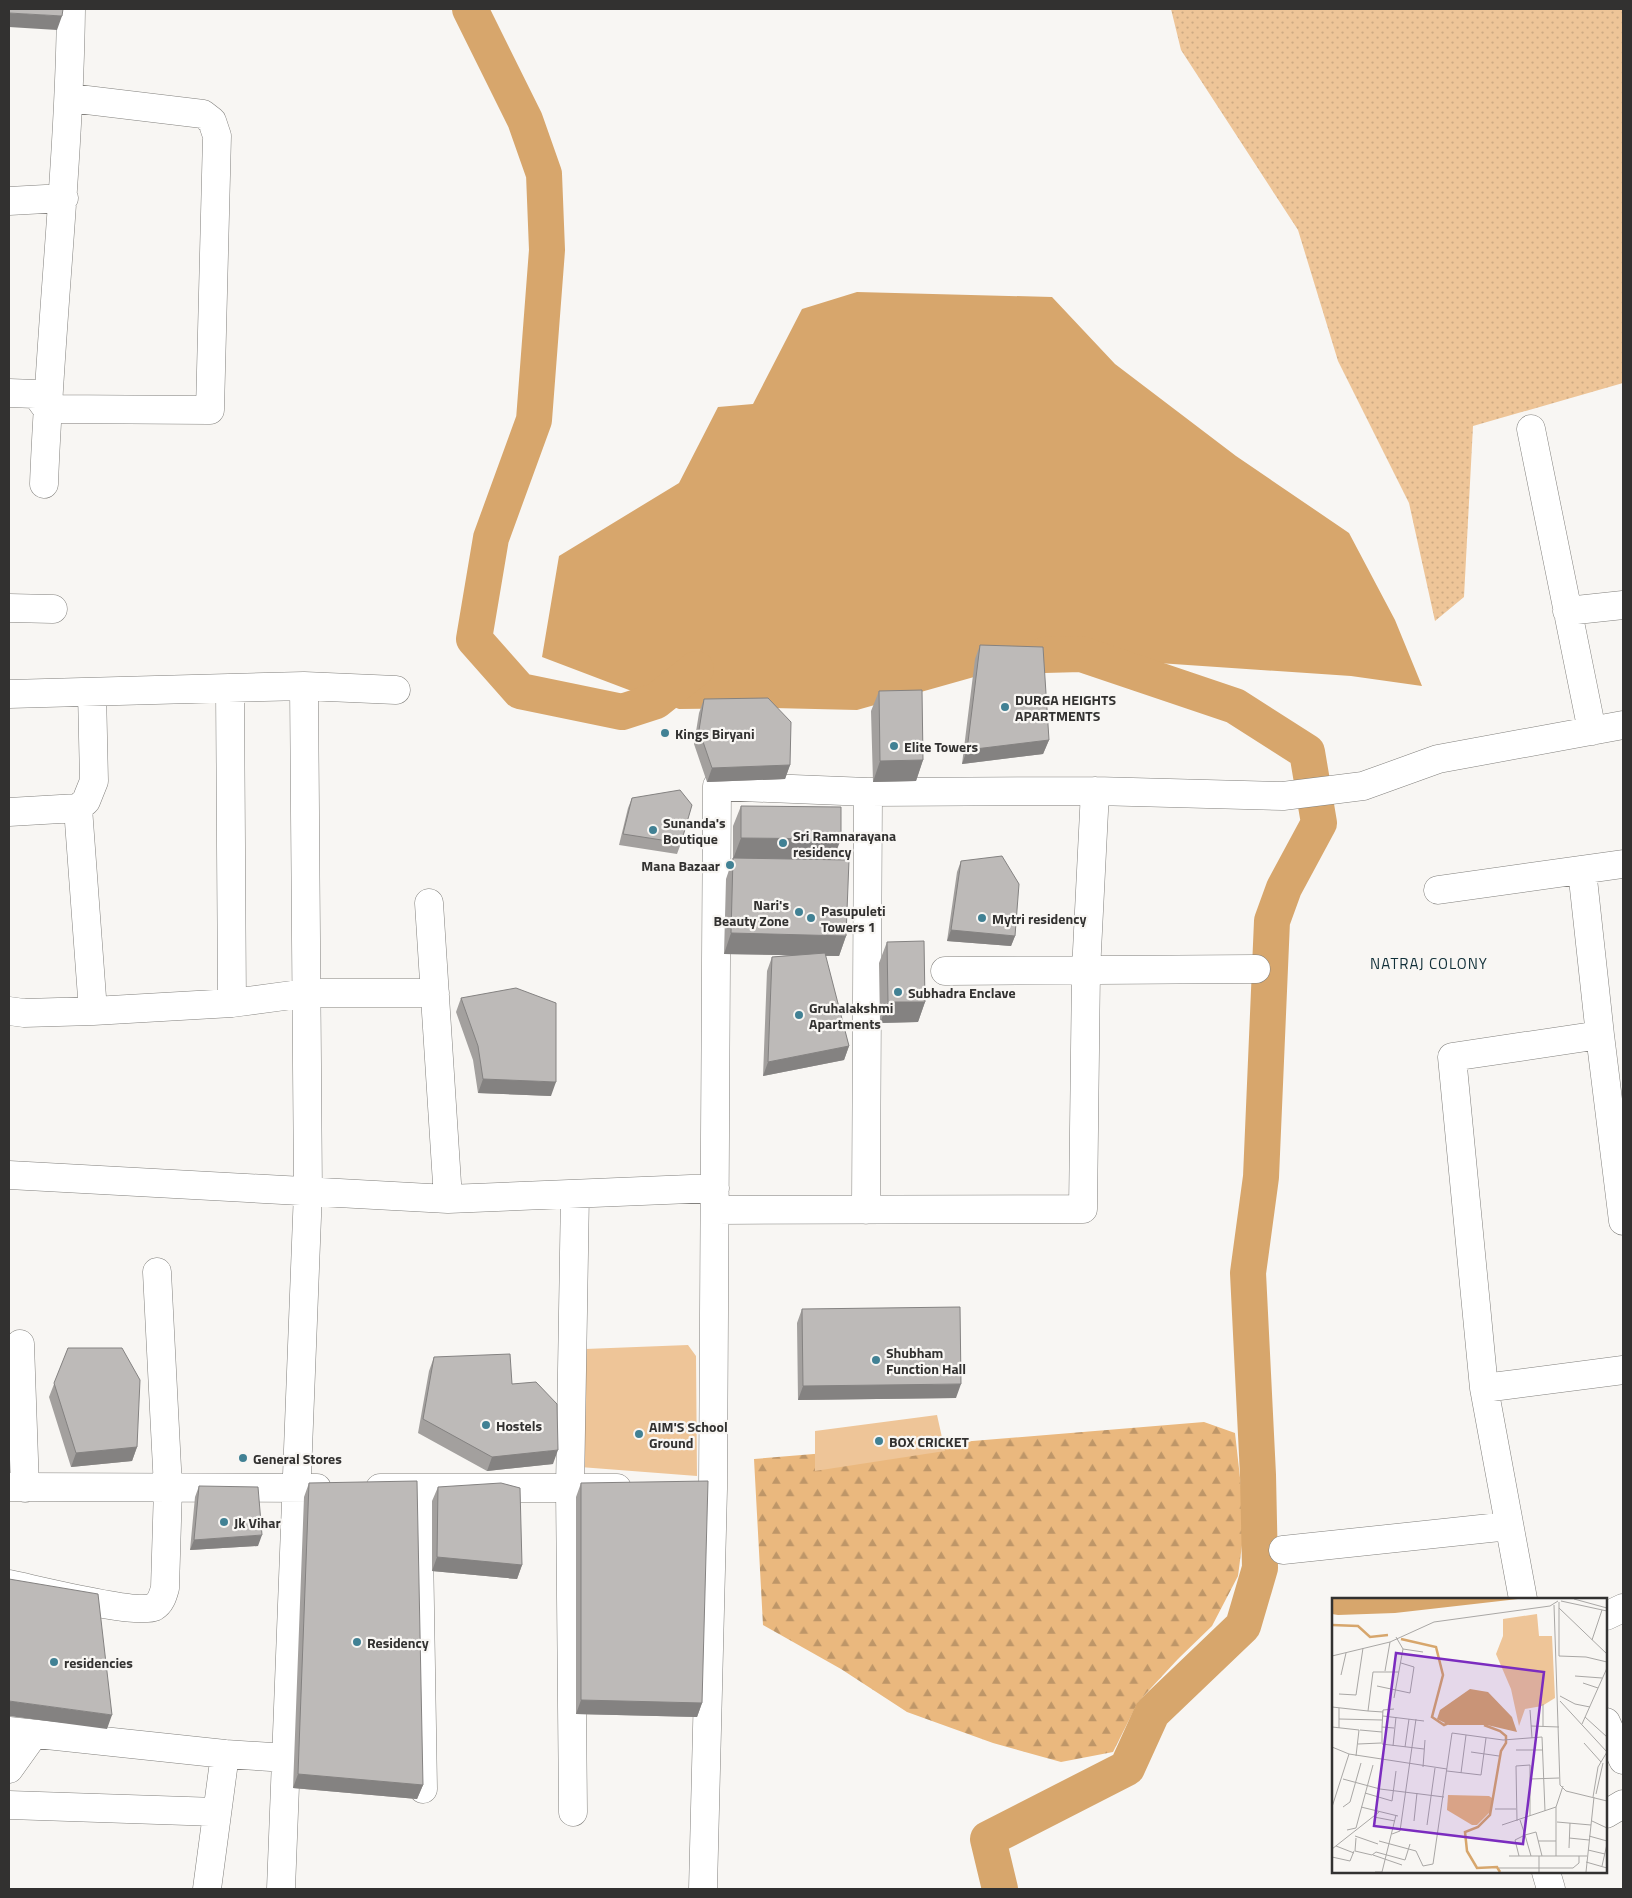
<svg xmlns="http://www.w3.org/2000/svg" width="1632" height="1898" font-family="'Titillium Web',sans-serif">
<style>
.grass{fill:url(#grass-dots)}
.forest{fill:url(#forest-firs)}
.pitch{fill:#eec598}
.water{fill:#d7a66c}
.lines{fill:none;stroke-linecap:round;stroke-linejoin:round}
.river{stroke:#d7a66c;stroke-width:36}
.minor-casing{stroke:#82807d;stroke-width:29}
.minor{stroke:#fff;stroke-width:28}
.wall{fill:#a3a09e}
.shaded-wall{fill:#848281}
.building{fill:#bdbab8;stroke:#848281}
.poi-dot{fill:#418194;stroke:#f8f6f3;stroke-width:2}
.labels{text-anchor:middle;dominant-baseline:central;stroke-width:4.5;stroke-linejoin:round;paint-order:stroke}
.poi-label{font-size:14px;font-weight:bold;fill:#323130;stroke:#f8f6f3;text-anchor:start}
.neighbourhood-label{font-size:15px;letter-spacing:1px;fill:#102f38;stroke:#f8f6f3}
.inset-river{fill:none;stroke:#d7a66c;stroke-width:2.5}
.inset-road{fill:none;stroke:#a9a7a5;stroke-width:1}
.view{fill:#7b2cbf;fill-opacity:0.15;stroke:#7b2cbf;stroke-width:2.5}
.inset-edge{fill:none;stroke:#323130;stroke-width:2.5}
</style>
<defs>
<pattern id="grass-dots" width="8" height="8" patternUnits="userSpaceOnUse" patternTransform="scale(1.25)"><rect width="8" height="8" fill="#eec598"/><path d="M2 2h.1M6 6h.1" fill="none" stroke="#cdaa83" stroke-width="1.8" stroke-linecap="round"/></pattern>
<pattern id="forest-firs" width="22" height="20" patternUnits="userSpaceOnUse" patternTransform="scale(1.25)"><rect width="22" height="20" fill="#eab87e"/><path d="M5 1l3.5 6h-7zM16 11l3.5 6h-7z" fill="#be9668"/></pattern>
</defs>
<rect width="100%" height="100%" fill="#f8f6f3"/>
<!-- grass -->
<path class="grass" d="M1171 9H1623V383L1473 426 1464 597 1435 621 1409 503 1338 361 1298 230 1181 50Z"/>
<!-- forest -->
<path class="forest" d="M1204 1422 1235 1433 1245 1522 1238 1576 1212 1626 1178 1659 1138 1702 1113 1752 1061 1762 993 1743 907 1712 841 1669 763 1625 754 1459Z"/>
<!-- pitch -->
<path class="pitch" d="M688 1345 696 1356 697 1476 580 1467 585 1349Z
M937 1415 945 1451 815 1471V1431Z"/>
<!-- water -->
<path class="water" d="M857 292 1052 297 1115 364 1236 456 1349 533 1395 620 1422 686 1351 676 1085 658 974 677 857 710 773 708 679 709 542 657 559 556 679 483 718 407 753 404 802 309Z"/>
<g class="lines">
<!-- river -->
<path class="river" d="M470 9 525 120 544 174 547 250 534 420 491 538 474 639 520 691 622 712 656 701 696 669
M1000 1889 988 1839 1127 1768 1152 1713 1243 1626 1260 1568 1258 1475 1248 1273 1261 1177 1272 921 1284 888 1319 823 1307 752 1235 706 1081 654 1044 655"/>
<defs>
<path id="minor" d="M9 201 64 198
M9 393 36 394 47 409
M47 409 210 410 217 136 212 121 203 114 70 98
M1531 429 1592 731
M44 484C50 325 69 168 71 9
M9 608 53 609
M1567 611 1623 605
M230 688 232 1003
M9 694 304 686 396 690
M78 808 93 1011
M9 812 78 808 86 801 94 781 92 692
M1582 870 1600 1035
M1438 890 1623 864
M429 903 448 1199
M945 971 1256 969
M9 1011 24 1013 93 1011 232 1003 307 993H435
M9 1175 448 1199 715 1188
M715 1210 1083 1209 1086 971 1095 791
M866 1210 868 792
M20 1344 25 1488
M1484 1388 1623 1370
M9 1487 317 1488
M380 1488H617
M418 1488 423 1789
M1283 1550 1509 1526
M9 1584C34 1589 136 1615 154 1607 161 1603 163 1595 165 1588L168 1488 157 1272
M1523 1599 1484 1388 1452 1057 1600 1035 1623 1221
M1606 1616 1623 1608
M1606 1722 1623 1760
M9 1731 225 1754 287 1758
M9 1769 34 1734
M9 1805 217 1812
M573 1812 570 1488 575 1194
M1606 1814 1623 1804
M1546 1872 1551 1889
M207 1889 225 1754
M281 1889 308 1191 304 686
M703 1889 713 1489 717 786 868 792 1095 791 1283 796 1363 786 1438 759 1623 725"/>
</defs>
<!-- minor casing -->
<use href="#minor" class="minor-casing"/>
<!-- minor -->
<use href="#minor" class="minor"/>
</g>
<!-- wall -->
<path class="wall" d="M980 645 1049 740 1043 754 962 764 975 659Z
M879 691 923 760 916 781 873 782 871 711Z
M704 699 790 765 785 779 707 782 694 744 699 713Z
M632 798 681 843 677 854 619 845 628 808Z
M741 806 833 860 798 859 846 936 839 956H825L849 1046 844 1060 763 1076 767 971 772 957 790 955 724 954 726 879 733 858V826Z
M961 861 1015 936 1011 946 947 941 957 872Z
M887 942 925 1002 918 1022 880 1023 879 963Z
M461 998 551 1096 478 1093 473 1060 456 1012Z
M802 1309 956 1398 798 1400 797 1323Z
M68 1348 137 1447 132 1461 71 1467 49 1397Z
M434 1357 512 1384 553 1464 487 1471 418 1433 429 1371Z
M309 1483 423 1785 417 1799 293 1788 304 1497Z
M581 1483 702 1703 697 1717 576 1714V1497Z
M199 1486 258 1546 190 1550 195 1497Z
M438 1487 522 1565 517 1579 432 1571V1501Z"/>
<!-- shaded-wall -->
<path class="shaded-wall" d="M9 13 62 16 57 30 9 27Z
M1049 740 1043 754 962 764 967 750Z
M923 760 916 781 873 782 880 761Z
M790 765 785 779 707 782 712 768Z
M741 838 841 839 833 860 733 859Z
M951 930 1015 936 1011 946 947 941Z
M731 933 846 936 839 956 724 954Z
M888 1002H925L918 1022 880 1023Z
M849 1046 844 1060 763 1076 768 1062Z
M483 1079 556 1082 551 1096 478 1093Z
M961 1384 956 1398 798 1400 803 1386Z
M137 1447 132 1461 71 1467 76 1453Z
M558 1450 553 1464 487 1471 492 1457Z
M262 1535 258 1546 190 1550 194 1540Z
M437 1557 522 1565 517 1579 432 1571Z
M581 1700 702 1703 697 1717 576 1714Z
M9 1701 112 1715 107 1729 9 1716Z
M298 1774 423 1785 417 1799 293 1788Z"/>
<!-- building -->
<path class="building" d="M9 9H63L62 16 9 13Z
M980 645 1043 647 1049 740 967 750Z
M922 690 923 760 880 761 879 691Z
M768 698 791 722 790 765 712 768 699 730 704 699Z
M680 790 692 805 681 843 623 834 632 798Z
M741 806 841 807V839L741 838Z
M1002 856 1019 884 1015 936 951 930 961 861Z
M733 858 849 860 846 936 731 933Z
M924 941 925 1002H888L887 942Z
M825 953 849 1046 768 1062 772 957Z
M516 988 556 1003V1082L483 1079 478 1046 461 998Z
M960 1307 961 1384 803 1386 802 1309Z
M68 1348H122L140 1380 137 1447 76 1453 54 1383Z
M510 1354 512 1384 536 1382 557 1404 558 1450 492 1457 423 1419 434 1357Z
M417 1481 423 1785 298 1774 309 1483Z
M708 1481 702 1703 581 1700V1483Z
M501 1483 520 1488 522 1565 437 1557 438 1487Z
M199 1486 258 1487 262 1535 194 1540Z
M9 1579 98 1594 112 1715 9 1701Z"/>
<!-- markers -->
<g class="poi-dot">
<circle cx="1005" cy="707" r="5"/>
<circle cx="665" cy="733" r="5"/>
<circle cx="894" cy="746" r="5"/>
<circle cx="653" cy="830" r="5"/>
<circle cx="783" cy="843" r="5"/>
<circle cx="730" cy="865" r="5"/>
<circle cx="799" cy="912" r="5"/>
<circle cx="811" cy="918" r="5"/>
<circle cx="982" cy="918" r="5"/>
<circle cx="898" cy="992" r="5"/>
<circle cx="799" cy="1015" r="5"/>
<circle cx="876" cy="1360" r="5"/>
<circle cx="486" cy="1425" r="5"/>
<circle cx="639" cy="1434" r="5"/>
<circle cx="879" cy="1441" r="5"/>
<circle cx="243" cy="1458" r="5"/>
<circle cx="224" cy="1522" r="5"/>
<circle cx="357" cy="1642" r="5"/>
<circle cx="54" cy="1662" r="5"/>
</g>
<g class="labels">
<!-- poi labels -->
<g class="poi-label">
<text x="1015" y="699">DURGA HEIGHTS<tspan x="1015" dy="16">APARTMENTS</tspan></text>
<text x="675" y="733">Kings Biryani</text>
<text x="904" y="746">Elite Towers</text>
<text x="663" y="822">Sunanda's<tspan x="663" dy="16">Boutique</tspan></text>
<text x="793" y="835">Sri Ramnarayana<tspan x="793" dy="16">residency</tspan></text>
<text x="720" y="865" text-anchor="end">Mana Bazaar</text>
<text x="789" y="904" text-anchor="end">Nari's<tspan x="789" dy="16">Beauty Zone</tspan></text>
<text x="821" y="910">Pasupuleti<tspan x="821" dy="16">Towers 1</tspan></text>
<text x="992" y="918">Mytri residency</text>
<text x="908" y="992">Subhadra Enclave</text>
<text x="809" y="1007">Gruhalakshmi<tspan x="809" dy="16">Apartments</tspan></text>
<text x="886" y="1352">Shubham<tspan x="886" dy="16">Function Hall</tspan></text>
<text x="496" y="1425">Hostels</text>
<text x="649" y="1426">AIM'S School<tspan x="649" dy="16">Ground</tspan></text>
<text x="889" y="1441">BOX CRICKET</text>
<text x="253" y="1458">General Stores</text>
<text x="234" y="1522">Jk Vihar</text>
<text x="367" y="1642">Residency</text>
<text x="64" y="1662">residencies</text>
</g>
<!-- neighbourhood labels -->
<g class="neighbourhood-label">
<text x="1429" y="963">NATRAJ COLONY</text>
</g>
</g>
<!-- overview -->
<g transform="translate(1332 1598)">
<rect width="275" height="275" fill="#f8f6f3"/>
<path d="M205 16 207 38H220L223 100 210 108 193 111 187 128 179 91 164 56 171 38V21Z" fill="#eec598"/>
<path d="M116 197 157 198 160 200 159 213 145 227H140L115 212Z" fill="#eab87e"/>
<path d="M0 1H186L63 15 6 17 0 16ZM138 91 156 94 180 119 185 134 155 127H117L105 121 108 112Z" fill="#d7a66c"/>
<path class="inset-river" d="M0 27 26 28 38 39 56 37M69 41 104 49 111 77 100 119 112 127 119 124M152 127 168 133 174 138V145L169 153 158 217 146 229 133 234 135 253 145 270 165 269 168 274"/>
<path class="inset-road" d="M242 1 275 10M229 3 275 13M222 7 228 187 234 193 275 203M227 10 275 56M260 42 270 12M71 51 91 54M0 58 58 44 102 24 218 8 226 3M227 58 254 59 275 64M227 58V4M53 73 58 44M9 77 14 55M243 78 270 80M251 85 266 90M45 88 78 95 82 69 69 65M7 96 24 97 31 50M228 98 243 106 258 109M62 100 71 51 64 39M228 103 275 154M0 109 36 113M62 111 51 112 50 129 62 130M198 112 200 140M51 114 36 113 41 74H67M51 118 92 123M253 119 275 139M7 121 50 122M250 126 275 70M199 128 227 129M0 129 27 132 24 158M50 129V146L92 151M211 129V106M7 130V110M28 132 50 134M252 145 269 164M26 146 49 145M61 148 64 119M0 149 17 156 0 209M73 149 77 121M184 152H211M139 154 167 158M17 156 115 171M91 169 93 142M115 173 149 177 154 140M129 175 134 137M11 181 48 191 112 199M198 181 227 180M33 195 60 203 64 173M264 196 271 165M261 199 266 169 275 154M11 209 18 204 29 165M29 209 66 218M224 209V258M163 211H184M42 219 63 223M82 223 85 195M185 223 184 168 198 167V218M260 223 275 230M225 224 259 227M95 227 103 170M170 227 224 209 231 188M15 232 24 230 41 167M60 236 68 233 84 121M23 238 46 246M257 238 275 243M24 240 23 253 40 257 44 254 73 262 78 246M237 240 257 242M47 243 84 253 91 268 101 266 120 135 171 142 210 139 213 213M206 243H224M4 248 22 255M237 250 238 225M0 251 47 214M256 252 273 256M41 257 70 267M177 258H255M187 258 183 242 193 237 188 222M199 258 193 237 204 234 210 258M207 258V274M0 259 18 263 22 253M254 264 275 270M270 268 275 246M167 270H241L247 265V258M43 274H50L64 217M254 274 262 199"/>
<path class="view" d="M64 55 212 74 191 246 42 228Z"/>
<rect width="275" height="275" class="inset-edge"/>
</g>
<!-- border -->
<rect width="1632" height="1898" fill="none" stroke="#323130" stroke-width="20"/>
</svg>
